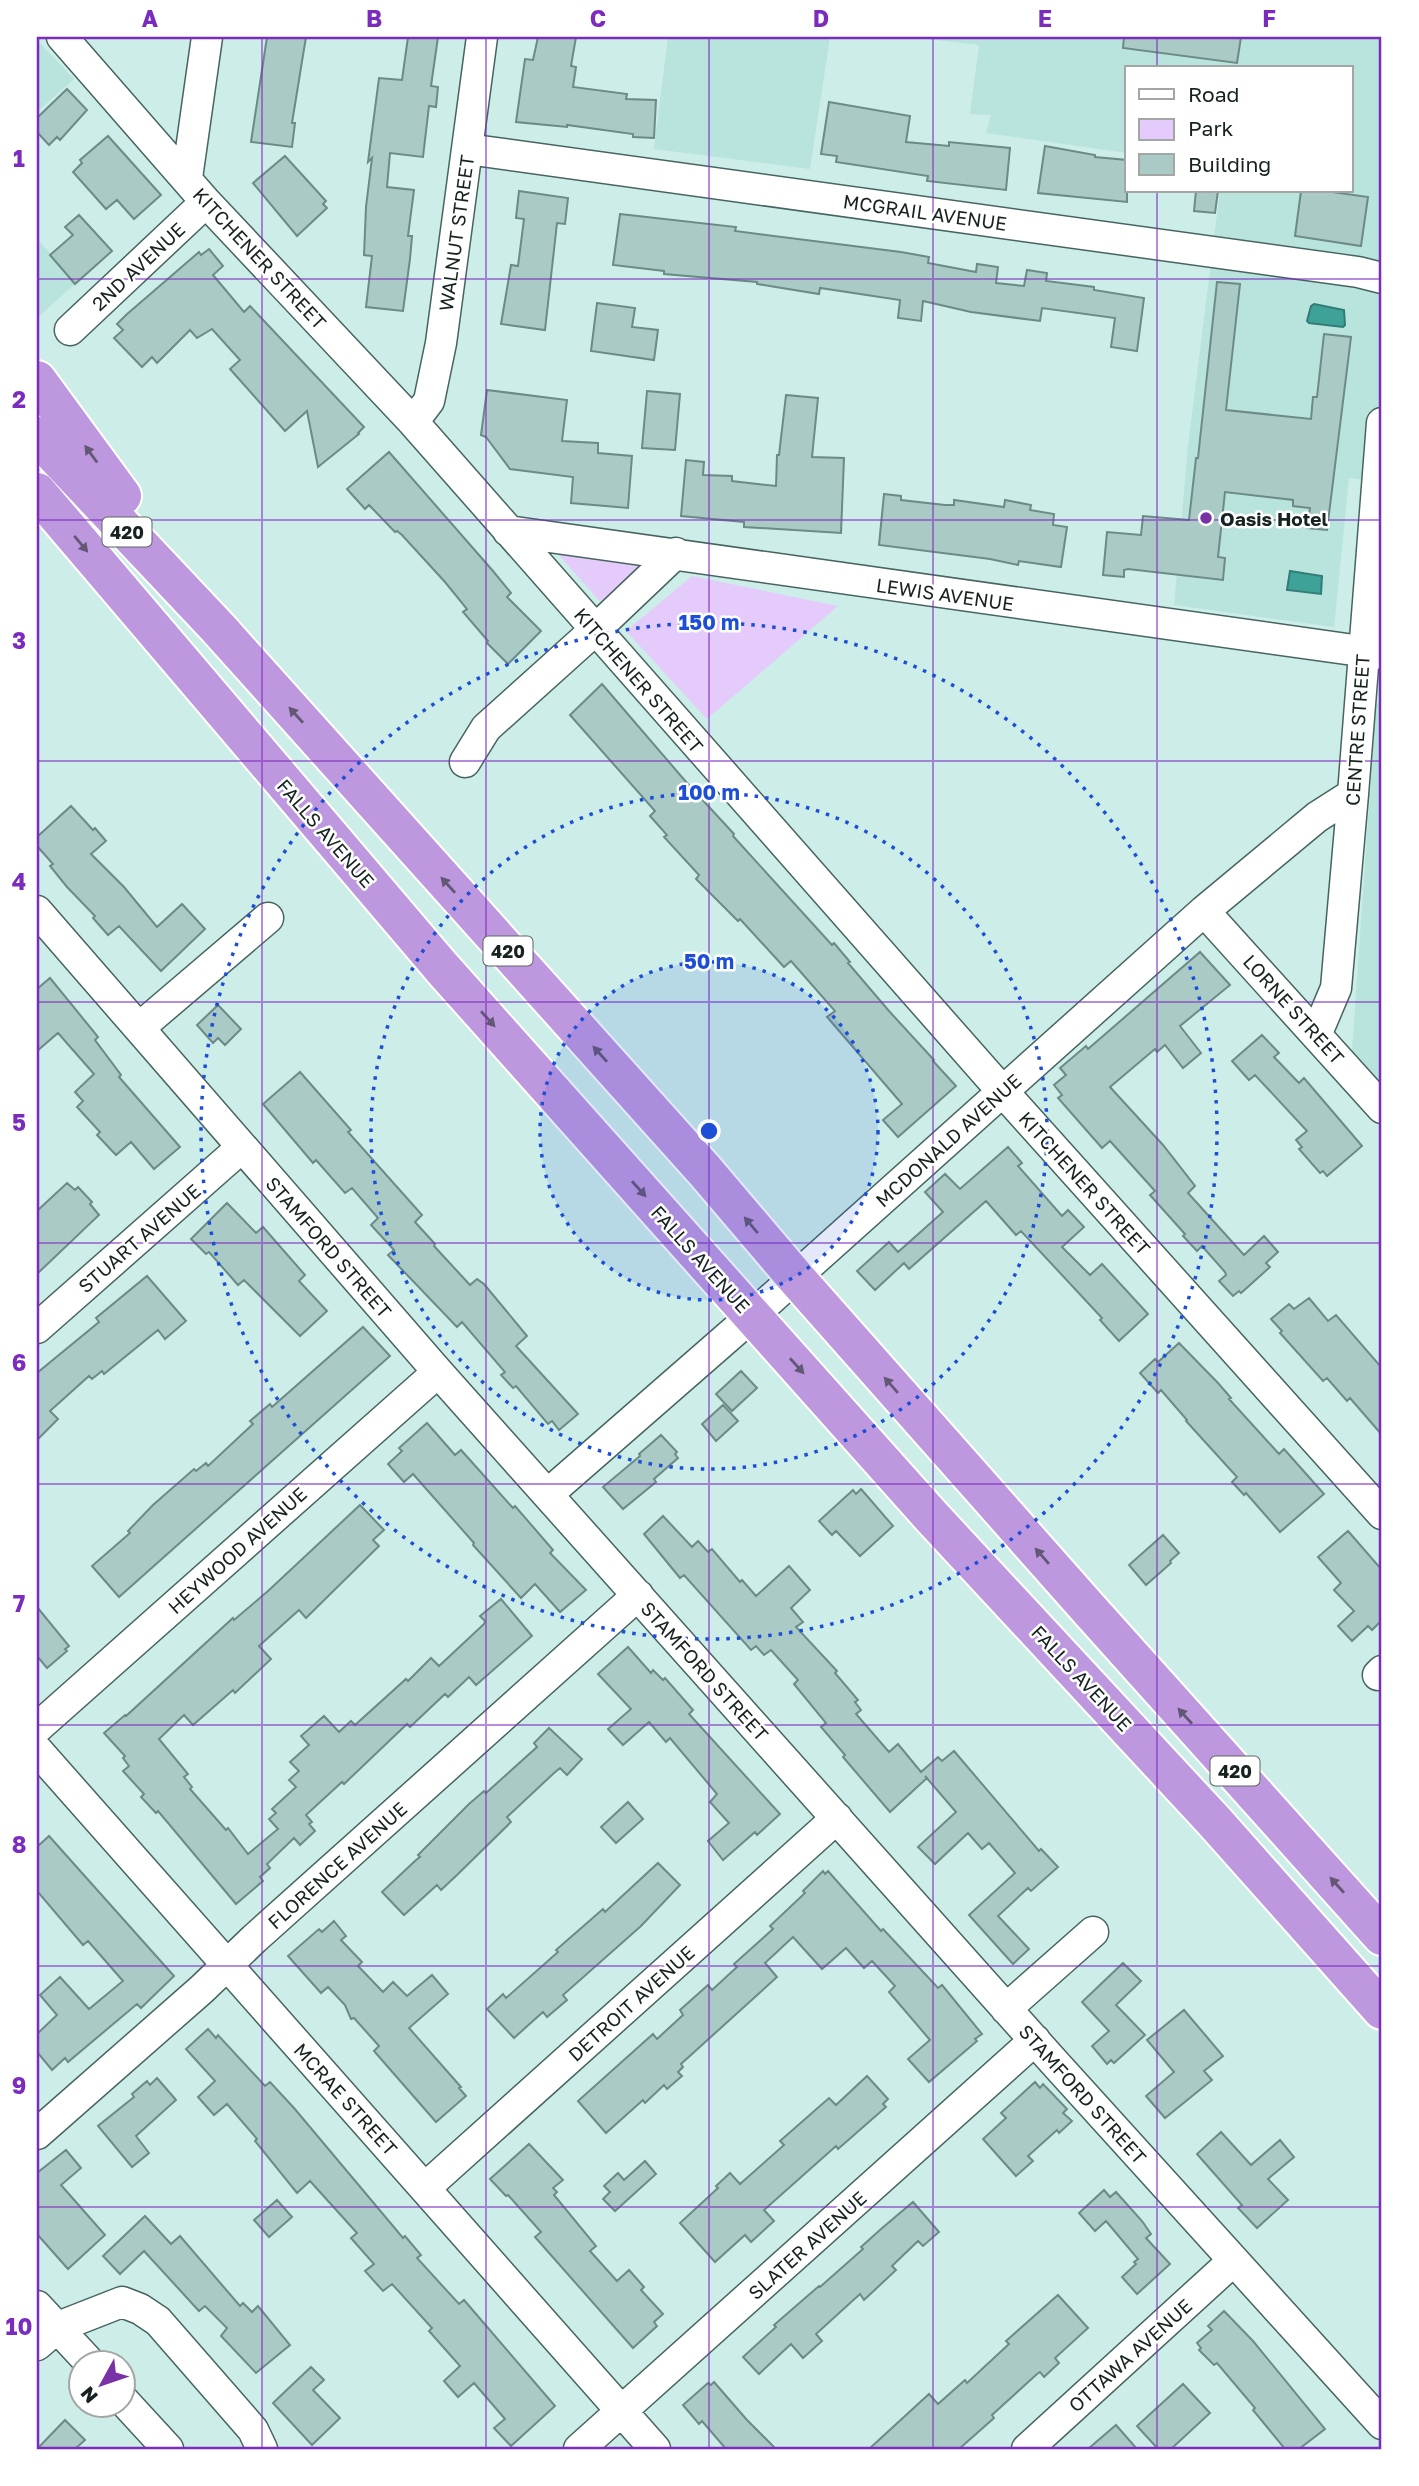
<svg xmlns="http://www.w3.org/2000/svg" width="1419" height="2486" font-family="'Golos Text',sans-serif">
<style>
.built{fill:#b9e3dd}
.green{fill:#e4cbfb}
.water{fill:#3ea299;stroke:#327c75;stroke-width:2}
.building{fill:#aacac5;stroke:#6c8a86;stroke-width:2}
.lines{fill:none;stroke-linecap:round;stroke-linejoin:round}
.minor-casing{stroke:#476460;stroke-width:33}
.highway-casing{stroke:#fff;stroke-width:42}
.minor{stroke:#fff;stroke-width:30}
.highway{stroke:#be98de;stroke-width:38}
.oneway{fill:#625876}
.grid{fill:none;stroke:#7b2cbf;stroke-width:2;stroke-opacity:0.55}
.ring{fill:none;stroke:#1d4ed8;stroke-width:3.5;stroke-dasharray:3.5 7}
.poi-dot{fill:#7832a6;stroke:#fff;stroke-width:2.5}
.labels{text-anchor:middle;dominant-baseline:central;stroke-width:5;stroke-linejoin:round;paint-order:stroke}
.shield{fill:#fff;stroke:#5c6564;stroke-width:2}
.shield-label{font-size:18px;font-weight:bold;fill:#162321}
.street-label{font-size:19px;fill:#162321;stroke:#fff}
.poi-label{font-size:19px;font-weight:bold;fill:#162321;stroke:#fff;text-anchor:start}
.centre{fill:#1d4ed8;stroke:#fff;stroke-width:3.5}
.ring-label{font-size:21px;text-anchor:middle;font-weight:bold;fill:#1d4ed8;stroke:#fff;stroke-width:5;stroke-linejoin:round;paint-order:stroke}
.neatline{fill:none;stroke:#7b2cbf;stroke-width:2.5}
.grid-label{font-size:23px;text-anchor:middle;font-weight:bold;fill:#7b2cbf}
</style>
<rect width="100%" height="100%" fill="#ccede8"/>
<!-- built -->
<path class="built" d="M668 37H830L810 169 654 149Z
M911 37H1382V482L1349 478 1334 627 1174 605 1188 446 1220 191H1351V68H1127V153L986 133 991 115 970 114 979 45Z
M37 40 74 79 37 112Z
M37 239 77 282 37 318Z
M1382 697V1085L1352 1051 1376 706Z"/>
<!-- green -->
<path class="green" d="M555 551 638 561 639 566 606 598 600 601Z
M692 576 838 606 707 719 626 631Z"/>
<!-- water -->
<path class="water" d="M1314 304 1344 310 1345 325 1343 327 1309 323 1307 321 1311 306Z
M1290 571 1322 576 1321 594 1287 590Z"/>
<!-- building -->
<path class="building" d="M267 37H306L292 123H295L292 147 251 142Z
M408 37H438L431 86 438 87 436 107 429 106 423 157 390 153 387 187 414 190 408 236H412L410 259 403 311 366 307 372 256 364 255 366 207 372 158 368 162 379 78 402 80Z
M538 37H576L571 66 576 67 573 87 627 94 626 99 656 100 654 138 633 137V134L567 125V127L516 122 525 59 533 60Z
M1124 37H1241L1237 63 1123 48Z
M67 89 87 110 60 140 57 137 49 145 37 132V118Z
M829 102 910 116 906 142 949 146V142L1010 148 1006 190 927 181 928 176 836 162 837 156 821 154Z
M108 136 161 195 134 219 117 200 106 209 73 172 82 163 80 160Z
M1045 146 1095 155V157L1127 160V202L1038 193Z
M285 156 326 201 323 204 327 208 297 236 253 183Z
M519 191 568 198 565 224 557 223 545 330 501 324 511 265 518 266 524 219 516 218Z
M1196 191H1218L1215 213 1194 211Z
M1301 191H1325L1368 197 1361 246 1295 236Z
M620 214 736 227 735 231 901 252 929 257 928 263 976 272 977 264 998 267 996 283 1024 286 1027 270 1047 273 1046 281 1094 287V290L1144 298 1137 351 1111 347 1115 318 1042 308 1040 321 971 312 923 301 921 321 898 318 900 300 820 288 819 294 757 284V282L664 274V271L613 265Z
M79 215 112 251 75 284 50 255 73 235 65 227Z
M209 249 223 266 213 275 244 312 250 306 364 427 358 433 359 434 318 467 307 411 285 431 230 369 240 360 212 329 197 338 190 330 157 363 152 357 142 367 114 338 123 330 117 324 126 315 199 252 201 255Z
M1217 282 1240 284 1226 410 1311 419 1313 397H1317L1324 334 1351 337 1327 530 1307 528 1310 508 1293 506V500L1225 492 1218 557 1225 558 1223 580 1128 569 1124 570V577L1103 575 1107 532 1141 535 1143 516 1189 520 1196 458H1198Z
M597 303 635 308 632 327 658 330 654 360 591 351Z
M487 390 567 400 562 441 598 443V453L632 456 628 508 571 503 573 477 510 469 486 437 481 435Z
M647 391 680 394 675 450 642 448Z
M786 395 818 398 812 457 844 458 841 533 744 527V522L681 516 686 460 704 462 703 475 732 476V481L776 486 777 455H779Z
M389 452 493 571 511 593 507 597 541 631 508 664 487 643 488 641 463 612 467 609 445 582 402 535 397 531 395 532 369 505 365 509 347 489Z
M884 494 901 496V500L945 505H954V500L1004 507 1005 500 1031 505 1030 510 1054 514 1053 525 1067 527 1061 567 1019 561 1018 565 990 559 879 545Z
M602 684 687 783 734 834 733 836 832 945 834 943 850 962 848 963 889 1011 934 1060 933 1061 956 1086 898 1137 883 1120 902 1104 827 1017 835 1011 791 961 784 967 740 919 738 921 696 879 699 875 664 837 667 835 650 816 655 811 570 715Z
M71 806 93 830 95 828 106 841 91 854 124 887 157 927 182 904 205 929 161 971 119 926 108 935 93 918 95 916 67 887 50 866 53 864 37 846V837Z
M1200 952 1230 985 1180 1026 1201 1053 1183 1068 1165 1045 1157 1052 1155 1049 1110 1087 1163 1145 1195 1186 1188 1193 1244 1255 1264 1236 1278 1252 1266 1263 1270 1267 1241 1293 1239 1291 1233 1296 1219 1281 1226 1275 1225 1272 1202 1246 1197 1251 1183 1236 1185 1234 1150 1195 1155 1191 1110 1141 1102 1148 1058 1098 1062 1095 1054 1085 1066 1075 1060 1068 1086 1046 1088 1049Z
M50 978 98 1037 95 1040 121 1075 119 1077 180 1147 154 1169 131 1142 116 1155 97 1135 100 1132 77 1107 83 1101 75 1092 94 1074 58 1033 37 1051V989Z
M218 1005 241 1029 225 1045 218 1038 213 1043 197 1025Z
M1262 1035 1279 1053 1274 1057 1299 1083 1304 1078 1362 1146 1327 1176 1323 1171 1320 1173 1299 1149 1302 1147 1296 1140 1307 1131 1255 1075 1249 1080 1232 1061Z
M300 1072 351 1130 348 1132 422 1215 415 1222 435 1244 434 1246 470 1285 477 1279 484 1284 527 1336 516 1346 578 1414 559 1430 552 1421 548 1424 516 1386 513 1388 501 1375 505 1372 462 1322 457 1327 388 1255 394 1250 371 1225 378 1218 352 1188 345 1193 316 1160 313 1163 263 1104Z
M1008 1147 1022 1163 1018 1166 1062 1216 1068 1210 1084 1227 1062 1247 1090 1275 1102 1264 1148 1314 1119 1341 1100 1320 1102 1318 1021 1231 1016 1235 986 1201 909 1269 904 1263 875 1290 857 1271 889 1242 898 1252 943 1212 925 1192 945 1174 960 1189Z
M67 1183 75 1190 78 1187 92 1202 90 1204 99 1215 37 1274V1211Z
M227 1203 256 1233 263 1227 305 1275 299 1281 327 1311 300 1336 244 1280 238 1285 209 1252 206 1254 191 1239Z
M147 1276 186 1321 165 1339 158 1330 104 1374 102 1371 92 1379 89 1376 50 1411 58 1419 37 1440V1373L99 1322 96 1318Z
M1309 1298 1328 1321 1336 1315 1382 1368V1435L1350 1398 1347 1401 1327 1378 1323 1381 1280 1333 1282 1331 1271 1319 1289 1304 1294 1309Z
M363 1327 390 1356 119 1597 92 1566 130 1533 128 1531 153 1505 194 1469 196 1471 206 1463 208 1466 253 1424 250 1421 270 1404 272 1407Z
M1179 1343 1218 1383 1231 1398 1229 1399 1279 1454 1284 1449 1324 1494 1280 1532 1246 1493 1244 1495 1232 1482 1237 1477 1186 1421 1187 1420 1161 1390 1158 1393 1140 1373 1155 1359 1158 1362Z
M741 1371 757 1388 732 1411 716 1394Z
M723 1405 738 1421 716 1441 702 1424Z
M427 1423 455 1455 461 1450 513 1508 515 1506 553 1550 550 1553 586 1590 560 1612 535 1584 521 1598 473 1545 474 1543 413 1474 404 1482 388 1464 402 1451 399 1448Z
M661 1435 677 1452 675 1454 678 1458 654 1479 656 1482 623 1509 603 1487 640 1456 639 1454Z
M861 1489 893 1526 860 1556 836 1531 832 1535 819 1521 853 1490 856 1494Z
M360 1505 384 1530 373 1540 379 1546 306 1618 299 1610 259 1646 271 1659 235 1693 233 1690 193 1725 184 1715 159 1739 188 1774 184 1777 192 1787 190 1789 226 1830 228 1828 248 1854 278 1829 269 1819 276 1813 272 1809 296 1787 289 1780 299 1771 290 1762 309 1745 301 1736 324 1716 339 1732 351 1721 355 1725 406 1679 408 1681 431 1658 439 1666 484 1624 485 1621 480 1616 501 1599 532 1636 476 1685 469 1677 448 1697 445 1694 410 1727 407 1724 344 1784 342 1782 306 1815 312 1822 309 1824 315 1831 300 1845 294 1838 267 1864 270 1868 260 1877 263 1881 236 1904 158 1811 156 1813 141 1797 144 1794 123 1771 129 1766 123 1758 125 1756 104 1733 125 1715 126 1716 233 1618 234 1620 268 1591Z
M663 1516 692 1547 698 1541 708 1552 712 1549 740 1582 742 1580 756 1596 789 1566 810 1590 791 1608 803 1622 796 1627 837 1671 835 1673 858 1700 855 1702 861 1710 856 1714 889 1752 898 1744 921 1772 938 1757 942 1761 954 1751 1039 1851 1041 1849 1058 1867 1031 1891 1028 1888 998 1916 1029 1949 1013 1964 969 1915 1015 1873 989 1843 982 1849 968 1833 935 1864 918 1847 956 1812 925 1776 927 1778 890 1812 843 1757 845 1755 821 1727 826 1723 794 1684 798 1680 771 1650 764 1655 756 1646 751 1650 684 1575 680 1578 644 1534Z
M1348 1531 1382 1570V1620L1372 1630 1368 1626 1352 1641 1338 1626 1354 1611 1334 1590 1341 1583 1318 1557Z
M1163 1535 1179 1553 1170 1561 1171 1563 1146 1585 1129 1565Z
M37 1607 69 1646 65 1649 67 1651 47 1668 37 1656Z
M628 1647 651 1673 653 1670 663 1680 665 1678 693 1710 689 1714 780 1814 757 1835 755 1832 723 1860 708 1841 729 1823 710 1802 717 1794 670 1738 666 1742 649 1722 623 1745 608 1729 631 1709 598 1674Z
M549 1728 582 1759 567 1775 560 1768 554 1773 507 1817 511 1822 457 1875 441 1890 437 1885 404 1915 382 1892 416 1860 420 1857 418 1855 469 1804 484 1791 486 1793 537 1747 534 1743Z
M628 1802 643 1819 616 1843 601 1827Z
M49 1836 174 1976 141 2008 137 2004 68 2062 65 2058 52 2070 37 2052V2034L57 2015 40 1995 60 1977 89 2009 123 1981 88 1941 83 1945 37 1891V1847Z
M658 1863 680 1885 641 1926 563 1995 567 2000 547 2017 543 2012 514 2038 487 2009 503 1994 506 1998 558 1952 556 1950 603 1909 605 1912Z
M823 1871 825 1874 828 1871 881 1931 883 1929 938 1988 942 1985 982 2034 975 2039 977 2041 929 2082 908 2059 930 2040 889 1992 895 1986 872 1961 864 1968 846 1948 822 1969 793 1937 765 1963 777 1977 681 2064 683 2067 678 2072 682 2076 667 2089 664 2085 645 2103 643 2100 606 2133 578 2101 653 2034 657 2039 683 2015 680 2010 708 1985 712 1990 737 1967 734 1964 773 1929 770 1926 805 1893 803 1891Z
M334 1921 346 1936 341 1940 362 1962 358 1966 383 1992 393 1982 407 1996 432 1975 448 1994 409 2028 461 2087 459 2088 466 2096 436 2122 374 2051 379 2046 354 2018 351 2019 345 2005 328 1987 321 1993 288 1956 319 1929 322 1932Z
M1123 1963 1141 1981 1116 2005 1145 2035 1114 2063 1111 2060 1107 2064 1092 2046 1109 2031 1082 2002Z
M1184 2010 1223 2056 1204 2071 1212 2080 1165 2118 1146 2096 1174 2072 1147 2040Z
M208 2029 216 2038 218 2035 265 2086 270 2082 294 2108 403 2238 405 2236 421 2255 417 2258 459 2304 464 2300 555 2406 511 2446 494 2428 505 2419 474 2383 458 2397 444 2381 460 2366 429 2331 432 2328 392 2284 383 2291 365 2271 374 2264 351 2238 357 2233 310 2181 297 2193 255 2141 257 2139 227 2104 214 2115 198 2097 215 2081 186 2049Z
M867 2076 888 2099 883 2104 886 2107 838 2149 836 2146 764 2210 774 2221 751 2242 745 2235 715 2262 680 2223 718 2188 716 2186 730 2173 740 2184 784 2145 780 2141 829 2098 836 2105Z
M157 2078 176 2100 136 2136 149 2153 132 2167 98 2126 134 2097 132 2094 147 2081 150 2085Z
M1035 2082 1040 2088 1043 2084 1067 2109 1063 2113 1072 2121 1059 2133 1057 2130 1028 2156 1033 2161 1016 2176 983 2139 1006 2118 1001 2113Z
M1221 2132 1251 2165 1280 2140 1294 2157 1268 2179 1288 2200 1257 2228 1238 2208 1242 2205 1197 2154Z
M529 2144 563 2180 553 2188 557 2192 554 2195 596 2246 590 2251 617 2281 629 2270 644 2287 641 2290 663 2314 654 2322 657 2326 633 2348 535 2237 541 2232 508 2195 506 2196 490 2179Z
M66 2150 81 2168 61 2185 105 2235 68 2269 37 2234V2173Z
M645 2161 656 2174 615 2211 603 2199 610 2192 604 2186 618 2173 624 2180Z
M1104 2190 1110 2197 1116 2192 1142 2221 1151 2234 1146 2238 1170 2264 1137 2294 1122 2277 1136 2264 1134 2262 1138 2259 1106 2221 1095 2231 1079 2213Z
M277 2200 292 2217 269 2237 254 2220Z
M913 2202 939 2232 923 2246 918 2241 892 2266 896 2270 864 2300 860 2294 816 2334 822 2341 803 2358 791 2344 759 2374 743 2357 776 2327 774 2325 819 2286 820 2287 863 2249 861 2247 881 2229Z
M145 2216 171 2244 180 2236 240 2306 243 2303 252 2312 258 2306 290 2345 256 2373 221 2336 227 2328 205 2306 199 2311 144 2251 120 2274 103 2256Z
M1058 2295 1088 2328 1055 2358 1059 2363 1044 2377 1040 2372 1037 2374 992 2415 994 2418 959 2449H869L929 2394 938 2404 965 2380 967 2383 1009 2344 1006 2341Z
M1224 2311 1253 2341 1325 2429 1299 2449H1285L1253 2410 1255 2408 1217 2363 1214 2365 1199 2350 1201 2348 1197 2343 1212 2330 1208 2326Z
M311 2367 324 2380 313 2390 340 2418 312 2445 273 2403Z
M714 2382 747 2420 776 2449H726L702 2421 699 2424 683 2405 708 2383 711 2385Z
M1183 2384 1210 2413 1171 2449H1158L1137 2426Z
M65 2420 85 2440 75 2449H37Z
M1116 2425 1137 2449H1088Z"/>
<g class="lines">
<defs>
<path id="minor" d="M62 37 206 202 413 422 988 1075 1382 1514
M467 149 1358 272 1382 278
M187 178 207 37
M70 330 206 202
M413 422 429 401 441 343 482 37
M508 531 1382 654
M465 762 486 728 595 630 676 553
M37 911 438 1372 1053 2061 1382 2424
M1204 911 1382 1108
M139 1028 268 918
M1317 1033 1336 988 1353 794 1382 423
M37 1328 241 1148
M548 1494 752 1316 1204 911 1317 817 1353 794
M1378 1675 1382 1671
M37 1728 438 1372
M37 1750 655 2449
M1006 2009 1093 1932
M37 2134 202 1989 254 1939 638 1595
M425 2188 837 1818
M37 2306 91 2364
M37 2345 58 2327 122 2302 140 2309 158 2321 253 2430 262 2449
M122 2399 168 2449
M579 2449 1035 2040
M1027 2449 1233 2261"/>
<path id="highway" d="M37 380 122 496
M37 436 218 628 705 1171 795 1277 1087 1607 1382 1936
M37 492 442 968 930 1515 1214 1821 1382 2010"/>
</defs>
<!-- minor casing -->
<use href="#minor" class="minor-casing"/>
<!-- highway casing -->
<use href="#highway" class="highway-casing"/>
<!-- minor -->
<use href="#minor" class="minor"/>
<!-- highway -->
<use href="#highway" class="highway"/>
</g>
<!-- one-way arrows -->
<defs><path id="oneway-solid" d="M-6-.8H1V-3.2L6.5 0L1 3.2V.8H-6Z" transform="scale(1.75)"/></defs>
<g class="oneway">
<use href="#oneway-solid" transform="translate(91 454) rotate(-126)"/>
<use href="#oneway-solid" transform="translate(81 544) rotate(50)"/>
<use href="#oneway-solid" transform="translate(296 715) rotate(-132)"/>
<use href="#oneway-solid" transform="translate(448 885) rotate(-132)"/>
<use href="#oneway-solid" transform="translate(488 1019) rotate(48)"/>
<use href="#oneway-solid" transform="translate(600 1054) rotate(-132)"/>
<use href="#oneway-solid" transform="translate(639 1189) rotate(48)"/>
<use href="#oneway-solid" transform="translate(751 1225) rotate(-130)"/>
<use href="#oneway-solid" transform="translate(797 1366) rotate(48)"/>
<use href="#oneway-solid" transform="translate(891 1385) rotate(-131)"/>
<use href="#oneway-solid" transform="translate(1042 1556) rotate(-131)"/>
<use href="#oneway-solid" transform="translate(1185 1716) rotate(-132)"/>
<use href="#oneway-solid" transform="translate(1337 1885) rotate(-132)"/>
</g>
<!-- grid -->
<path class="grid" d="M262 37V2449M486 37V2449M709 37V2449M933 37V2449M1157 37V68M1157 191V2449M37 279H1382M37 520H1382M37 761H1382M37 1002H1382M37 1243H1382M37 1484H1382M37 1725H1382M37 1966H1382M37 2207H1382"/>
<!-- distance rings -->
<circle cx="709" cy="1131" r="169" fill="#1d4ed8" fill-opacity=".12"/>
<g class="ring">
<circle cx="709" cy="1131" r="169"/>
<circle cx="709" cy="1131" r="338"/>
<circle cx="709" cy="1131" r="508"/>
</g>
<!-- markers -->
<circle class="poi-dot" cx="1206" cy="518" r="7"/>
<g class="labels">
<!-- shield labels -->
<g class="shield">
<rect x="102.5" y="517.5" width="49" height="29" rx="5"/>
<rect x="483.5" y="936.5" width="49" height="29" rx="5"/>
<rect x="1210.5" y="1756.5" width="49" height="29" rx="5"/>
</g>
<g class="shield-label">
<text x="127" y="532">420</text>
<text x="508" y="951">420</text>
<text x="1235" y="1771">420</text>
</g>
<!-- street labels -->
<g class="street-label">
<text transform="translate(925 212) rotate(8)">MCGRAIL AVENUE</text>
<text transform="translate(456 233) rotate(-82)">WALNUT STREET</text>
<text transform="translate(260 258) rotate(47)">KITCHENER STREET</text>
<text transform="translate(138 266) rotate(-43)">2ND AVENUE</text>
<text transform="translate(945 594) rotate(8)">LEWIS AVENUE</text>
<text transform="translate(639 680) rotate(49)">KITCHENER STREET</text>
<text transform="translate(1357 730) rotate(-86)">CENTRE STREET</text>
<text transform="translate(326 833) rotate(49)">FALLS AVENUE</text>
<text transform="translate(1294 1009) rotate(48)">LORNE STREET</text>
<text transform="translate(948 1140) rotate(-42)">MCDONALD AVENUE</text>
<text transform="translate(1085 1183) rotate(48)">KITCHENER STREET</text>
<text transform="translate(139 1238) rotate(-41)">STUART AVENUE</text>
<text transform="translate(329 1247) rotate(49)">STAMFORD STREET</text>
<text transform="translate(701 1259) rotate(48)">FALLS AVENUE</text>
<text transform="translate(237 1550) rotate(-42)">HEYWOOD AVENUE</text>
<text transform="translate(705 1671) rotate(48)">STAMFORD STREET</text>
<text transform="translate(1082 1678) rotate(47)">FALLS AVENUE</text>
<text transform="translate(337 1865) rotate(-42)">FLORENCE AVENUE</text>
<text transform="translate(631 2003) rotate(-42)">DETROIT AVENUE</text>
<text transform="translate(1083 2094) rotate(48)">STAMFORD STREET</text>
<text transform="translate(346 2099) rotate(48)">MCRAE STREET</text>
<text transform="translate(807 2245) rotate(-42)">SLATER AVENUE</text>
<text transform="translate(1130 2355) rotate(-42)">OTTAWA AVENUE</text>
</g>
<!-- poi labels -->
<g class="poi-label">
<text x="1220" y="518">Oasis Hotel</text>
</g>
</g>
<circle cx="709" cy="1131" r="10" class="centre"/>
<g class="ring-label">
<text x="709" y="630">150 m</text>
<text x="709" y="800">100 m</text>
<text x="709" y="969">50 m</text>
</g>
<!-- border -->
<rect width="1419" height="2486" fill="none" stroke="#ffffff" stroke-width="77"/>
<!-- legend -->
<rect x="1125" y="66" width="228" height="126" fill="#ffffff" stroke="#a2a7a6" stroke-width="2"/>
<rect x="1139" y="89" width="35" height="10" fill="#ffffff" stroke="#a2a7a6" stroke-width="2"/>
<text x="1188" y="102" font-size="21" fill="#162321">Road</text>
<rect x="1139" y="119" width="35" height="21" fill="#e4cbfb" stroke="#a2a7a6" stroke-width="2"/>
<text x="1188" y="136" font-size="21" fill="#162321">Park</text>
<rect x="1139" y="154" width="35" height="21" fill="#aacac5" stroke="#a2a7a6" stroke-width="2"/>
<text x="1188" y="172" font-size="21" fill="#162321">Building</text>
<!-- north arrow -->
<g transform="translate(102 2384) rotate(230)"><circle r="33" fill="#ffffff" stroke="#a2a7a6" stroke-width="2"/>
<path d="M0-5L12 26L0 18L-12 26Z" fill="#7832a6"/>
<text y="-10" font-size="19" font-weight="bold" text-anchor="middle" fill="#162321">N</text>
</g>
<rect x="38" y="38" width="1342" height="2410" class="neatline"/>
<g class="grid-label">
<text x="150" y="27">A</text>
<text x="374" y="27">B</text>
<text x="598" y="27">C</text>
<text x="821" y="27">D</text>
<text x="1045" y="27">E</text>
<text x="1269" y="27">F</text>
<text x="19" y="167">1</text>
<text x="19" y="408">2</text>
<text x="19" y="649">3</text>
<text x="19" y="890">4</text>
<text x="19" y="1131">5</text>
<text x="19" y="1371">6</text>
<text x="19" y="1612">7</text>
<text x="19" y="1853">8</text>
<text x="19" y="2094">9</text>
<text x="19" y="2335">10</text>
</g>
</svg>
